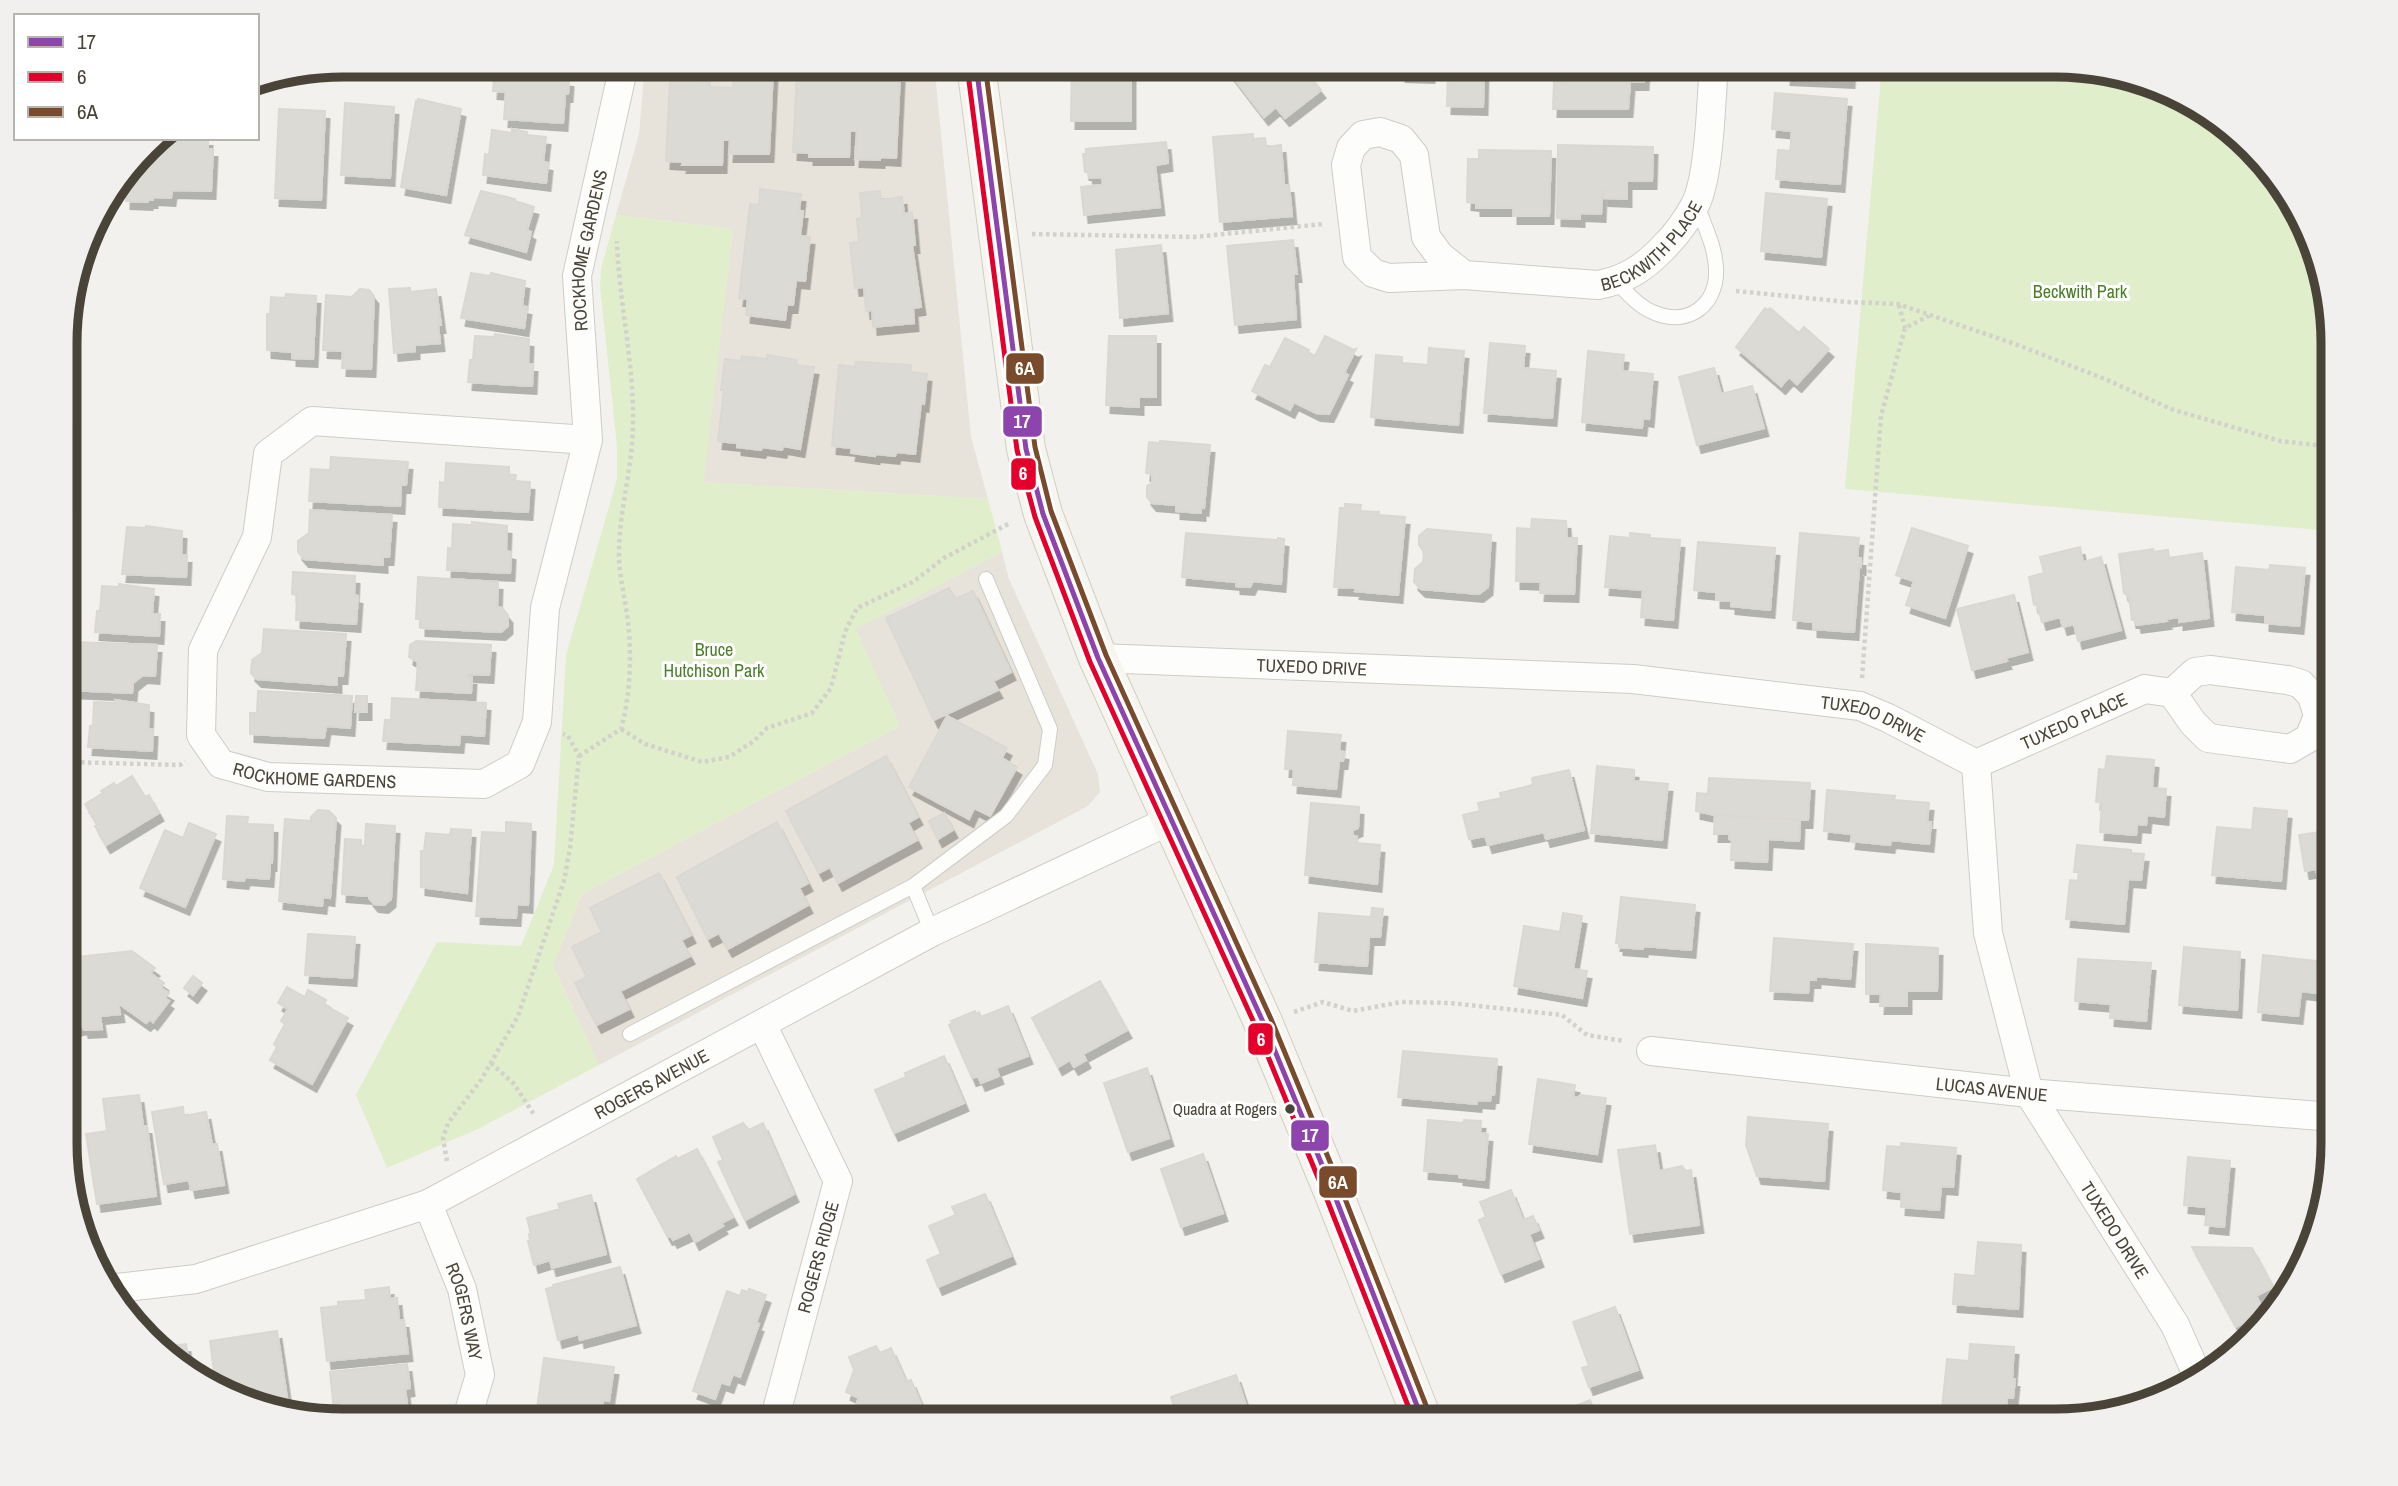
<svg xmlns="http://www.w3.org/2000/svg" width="2398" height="1486" font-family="'Archivo Narrow',sans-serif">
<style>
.residential{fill:#e7e3da}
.green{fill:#e0eecc}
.building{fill:#dcdad5;stroke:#dbd8d3;stroke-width:2;filter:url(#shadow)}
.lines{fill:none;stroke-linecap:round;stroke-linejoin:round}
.lane-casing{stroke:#ceccc7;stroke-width:16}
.street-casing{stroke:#ceccc7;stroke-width:30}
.secondary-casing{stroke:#d2cec3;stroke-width:40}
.path{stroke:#d2d1cb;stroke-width:4.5;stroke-dasharray:3.5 3.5;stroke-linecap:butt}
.lane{stroke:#fdfdfc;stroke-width:14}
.street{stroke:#fdfdfc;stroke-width:28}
.secondary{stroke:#f7f5f0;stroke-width:38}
.bus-1-casing{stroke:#fff;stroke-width:10}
.bus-2-casing{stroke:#fff;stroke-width:10}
.bus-3-casing{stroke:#fff;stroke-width:10}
.bus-1{stroke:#8e44ad;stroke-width:5}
.bus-2{stroke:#e4002b;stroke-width:5}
.bus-3{stroke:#7a4b2a;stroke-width:5}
.bus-dot{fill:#4a4337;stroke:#fff;stroke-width:2.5}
.labels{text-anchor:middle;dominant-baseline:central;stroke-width:6;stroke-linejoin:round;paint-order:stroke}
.bus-label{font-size:16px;fill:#4a4337;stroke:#fff;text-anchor:end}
.street-label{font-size:18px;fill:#4a4337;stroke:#fff}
.park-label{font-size:18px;fill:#4a7f27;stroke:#fff}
.rim{fill:none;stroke:#4a4337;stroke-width:9}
.line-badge{stroke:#fff;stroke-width:2.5}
.badge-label{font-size:19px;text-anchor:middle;font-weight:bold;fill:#fff}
</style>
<defs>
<filter id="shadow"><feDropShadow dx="4.5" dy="8" stdDeviation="0" flood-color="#0004"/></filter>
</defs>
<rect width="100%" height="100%" fill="#f2f1ed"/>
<!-- residential -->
<path class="residential" d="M645 65H931L935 73 971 437 988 499 703 482 733 229 616 215 639 134Z
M1002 552 1009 579 1098 774 1100 792 1088 806 599 1065 553 965 582 894 900 726 855 629Z"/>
<!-- green -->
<path class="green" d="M1882 65H2055L2144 79 2209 112 2296 204 2333 326V531L1845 489Z
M616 215 733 229 704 482 988 499 1002 552 856 629 900 726 582 894 553 965 599 1065 478 1129 387 1168 356 1095 437 942 521 946 554 865 566 655 617 479V446L600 287 601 269Z"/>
<!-- building -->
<path class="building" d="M1072 65H1131V121H1071Z
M1224 65H1301L1321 90 1285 118 1276 107 1264 117Z
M1401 65H1484L1483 107 1447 106 1448 72H1453V67L1430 66V75L1401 74Z
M1564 65H1645L1644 82H1630L1628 109H1553L1554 82H1564Z
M1787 65H1851L1850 80 1786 77Z
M495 68 547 71V68L563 69 562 78 569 79 568 94H565L563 123 504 119 506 92 493 91Z
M734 68 773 70 769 154H729L730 140H723L722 165H682L683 162 666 161 670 79 710 81V87L733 88Z
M797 70 838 72V77L860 79 861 73 900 75 896 158 880 157V160L855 159 857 131H850L849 157H809V153L793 152Z
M1775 93 1847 99 1840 184 1776 179 1778 150 1790 151 1792 131 1772 129Z
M418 99 461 109 446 195 401 187 416 101 418 102Z
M345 103 394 107 390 178 341 175Z
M279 109 325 111 321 200 275 198Z
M512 129 527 132 526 135 546 137 543 162 548 163 546 183 483 175 485 154 489 155 492 130 512 133Z
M1253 134V139L1265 138 1266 147 1281 145 1284 185H1289L1292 216 1220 222 1213 137Z
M156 138H208V149H213L211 191 172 190 171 198 153 197V200H148V202L126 201 127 176Z
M1166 142 1168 163 1155 165 1160 207 1084 215 1081 187 1103 185 1102 177 1089 178 1088 172H1085L1083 154H1086V149Z
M1558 145 1653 147 1652 181H1627V199L1604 198V191H1602L1601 214 1580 213V219L1557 218Z
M1479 150 1551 151 1549 216H1513V208H1476V203L1467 202 1468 159H1479Z
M760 189 801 194 799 211H803L800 236 810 237 805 281 796 280 793 305H787L785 320 746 315 748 299 739 298 750 204 759 205Z
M481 191 515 199V201L534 207 527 230 531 232 526 252 465 235Z
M880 191 881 200 902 197 904 214 912 212 915 245H912L921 307 913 308 914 323 873 327 872 310 866 311 864 287 855 288 850 243 859 242 857 219 862 218 860 193Z
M1766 193 1827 199 1821 257 1761 251Z
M1293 240 1297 274H1293L1296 319 1235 325 1227 246Z
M1161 245 1168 313 1120 318 1116 250Z
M471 273 490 276 491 273 525 281 522 306 527 307 524 328 461 318Z
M410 288V292L436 289 441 325H438L440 343 415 345V351L394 353 389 289Z
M360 289 369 290 374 296 371 369 342 368 343 351 323 350 326 295 352 297Z
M286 294 316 296 313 359 292 358V352L267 350V314H270L271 297 285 298Z
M1765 308 1768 310 1770 308 1799 333 1804 327 1829 349 1797 384 1789 377 1781 386 1736 347Z
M495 334 529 339 528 364H533L532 386 468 382 470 360H473L475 336 494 337Z
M1109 336H1156V397H1139V407L1106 405Z
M1325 336 1354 350 1356 349 1344 373 1348 375 1329 414 1316 413 1294 402 1290 410 1252 391 1265 365 1270 367 1285 338 1309 350 1308 352 1315 356Z
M1490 343 1525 346 1523 368 1556 371 1552 418 1484 413Z
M1429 348 1464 351 1458 425 1371 417 1376 355 1402 357V363L1428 365Z
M1588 351 1624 355 1622 371 1653 374 1649 419 1643 418 1642 428 1582 422Z
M767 355 797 360 796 365 814 367 800 449 783 446 782 450 762 447 761 450 737 447V443L718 441 724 390H721L725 359 741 361 742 356 767 359Z
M856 362 911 365 910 372 927 374 924 404 921 403 915 454 896 452 895 456 875 454V456L851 453 852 448 832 446 839 365 855 367Z
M1714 368 1721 394 1752 386 1764 428 1697 445 1679 377Z
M1160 441 1210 445 1204 508 1201 507V513L1176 511V505L1152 503 1147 497V486L1152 483V474L1146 473 1149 442 1160 443Z
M331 457 408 462 406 485H401L400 506 309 501 311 469 330 470Z
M446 463 509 467V475H516L515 481 530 482 528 512 439 507 440 482 445 483Z
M1345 504 1361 505 1360 511 1379 512V515L1405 517 1398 595 1355 591 1356 588 1334 587 1340 508H1345Z
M310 510 392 515 389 557H383V565L304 559 298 552V541L309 533Z
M1532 519 1566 521 1567 538H1577L1574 594 1540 593 1541 582 1516 581 1517 528 1531 529Z
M472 522 507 526 506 551 511 552 510 573 447 570 448 548 452 549 453 524 472 525Z
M146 526 182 531 181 555H187L186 577 122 574 127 527 146 528Z
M1912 528 1968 546 1945 618 1906 605 1914 581 1896 575Z
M1427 529 1491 535 1488 587 1479 594 1421 589 1414 582 1415 569 1423 562 1424 552 1419 545V536Z
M1186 533 1276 540 1275 544H1277L1278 538 1284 539 1281 584 1253 581 1250 587 1236 586V582L1182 577Z
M1630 533 1650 535V538L1680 540 1673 620 1641 617 1643 590 1605 587 1610 536 1630 538Z
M1800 533 1859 538 1857 558H1861V567L1857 566V569H1859L1854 632 1813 629V622L1793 620Z
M1698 542 1775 548 1770 610 1731 606V601L1716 600V592L1694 590Z
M2080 547 2083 562 2101 557 2121 630 2078 641 2074 624 2063 627 2060 617 2042 622 2037 604 2034 605 2029 577 2044 573 2040 557Z
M2153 549 2154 552 2168 550 2169 558 2202 553 2209 618 2179 622V617L2166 619 2167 621 2137 625 2136 620H2132L2129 597 2124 593 2119 554Z
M2270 565 2305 568 2299 626 2265 623V615L2232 612 2236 567 2269 570Z
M293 572 355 576 354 595 358 596 356 624 296 620 297 595 292 594Z
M418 577 498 582 497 607 502 608 508 615V626L501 632 421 628V619H416Z
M119 584 154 589 152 614H160L159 636 95 632 97 611H100L102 586 119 587Z
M949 588 955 599 973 591 1011 672 993 681 998 690 934 720 886 618Z
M2014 595 2028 652 2005 658 2007 661 1972 670 1957 609Z
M264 629 346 634 343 676H337V685L257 679 251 673 252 660 262 653Z
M416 641 491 645 489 675 467 674V677H472L471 693 416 690 418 662 409 657 410 645Z
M72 642 157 645 155 676 143 675 133 683 132 693 67 690V660L71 661Z
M258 691 352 696 350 728 326 726 324 738 250 734V713H257Z
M356 696H367V712H355Z
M392 698 486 703 484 736 460 734 459 745 383 741 385 720H391Z
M115 700 149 705 148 729H153L152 751 88 747 90 726H93L94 702 115 703Z
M947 716 1007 748 1002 758 1017 767 990 816 974 808 969 819 909 787Z
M1288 731 1341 735 1339 751 1344 752 1343 761H1339L1336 789 1293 785 1294 769H1285Z
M886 756 918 817 908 823 917 840 838 883 830 867 819 873 786 811Z
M2107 756 2154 760 2152 788 2166 789 2164 817 2147 815 2146 825 2137 824 2136 835 2100 832 2102 803 2096 802 2099 769 2105 770Z
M1597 766 1634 770V781L1668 784 1662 840 1591 833Z
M1569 770 1584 830 1546 839 1544 832 1488 845 1485 836 1469 839 1463 815 1480 811 1478 803 1501 798 1500 793 1533 785 1532 778Z
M132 776 145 797 149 795 159 813 106 845 95 826 98 825 85 804 103 793 101 791 114 783 116 786Z
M1709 778 1810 783 1808 820 1715 815 1696 811 1697 793 1708 794Z
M1827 790 1895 796 1894 800 1929 803 1927 822H1931L1929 844 1891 840 1890 845 1851 841 1852 834 1824 831Z
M1311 803 1359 807 1358 828 1353 830 1352 835 1357 837 1356 843 1380 845 1377 884 1305 875Z
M2254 808 2287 811 2281 881 2212 875 2217 827 2252 830Z
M318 810 329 811 336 818 330 898 323 897 322 906 279 901 285 819 311 821V817Z
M944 813 953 830 938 839 929 821Z
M1715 815 1800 820 1799 841 1768 839 1767 862 1731 860 1732 840 1729 839V834H1714Z
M227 816 248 817 247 824 273 825 272 863H270L269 879 245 877 244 881 223 879Z
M506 822 531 824 528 905 517 904 516 918 476 916 482 832 506 833Z
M777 822 808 883 799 888 808 905 728 949 719 933 708 939 677 877Z
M189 823 216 834 185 907 140 888 165 830 183 838Z
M2333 823V876L2318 878 2316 869 2305 871 2299 835 2327 831 2326 824Z
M366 824 395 826 391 899 384 905 374 904 369 898V896L342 894 345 839 361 840V846H365Z
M451 829 471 830 467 893 421 887V851H424L426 833 450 835Z
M2077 845 2131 850V853L2144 854 2141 880 2128 879 2124 924 2066 919 2070 880 2078 881 2079 872H2074Z
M659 873 691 935 681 940 690 956 620 991 629 1009 597 1025 575 983 587 977 572 947 602 932 590 908Z
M1621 897 1695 905 1691 950 1643 946V949L1619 947V943H1616Z
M1372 908 1383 909 1380 937H1369L1367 966 1315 962 1319 913 1371 917Z
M1563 913 1582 916 1573 969 1587 971 1582 998 1514 986 1524 926 1560 932Z
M308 934 355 937 352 978 305 975Z
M1774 938 1853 944 1850 979 1816 976V980H1809L1808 993 1770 991Z
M1866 944 1938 948 1937 991H1907V1006H1880L1881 994H1866Z
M2184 947 2240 952 2237 1010 2179 1005Z
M132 951 155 968 150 973 164 983 161 988 169 993 165 998 169 1001 153 1022 150 1019 146 1023 118 1003 120 1014 100 1016 102 1029 84 1030 83 1026 68 1030 69 958Z
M2263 955 2333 963V995L2301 991 2298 1016 2258 1012Z
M2078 959 2151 963 2146 1021 2110 1018 2111 1004 2075 1001Z
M193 976 202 983 193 995 184 988Z
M1100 981 1127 1030 1083 1054 1086 1060 1074 1067 1070 1060 1058 1067 1032 1018Z
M287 987 305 997 308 990 326 1000 324 1005 348 1018 312 1084 270 1060 277 1047 274 1044 285 1024 281 1021 288 1009 278 1003Z
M1008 1006 1028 1056 996 1068 999 1076 981 1083 978 1076 972 1078 949 1025 952 1023 951 1021 975 1011 976 1014 979 1012 981 1017Z
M1403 1051 1497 1059 1494 1095H1491L1490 1101 1477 1100V1104L1398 1097Z
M944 1056 964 1103 894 1133 875 1090 906 1077 905 1073Z
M1147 1068 1169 1138 1128 1152 1104 1083Z
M1538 1079 1575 1085 1573 1097 1579 1098 1580 1095 1606 1098 1597 1154 1529 1144Z
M139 1095 143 1126H147L156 1196 97 1204 86 1134 107 1131 103 1099Z
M183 1107 184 1116 206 1112 212 1145 217 1144 224 1185 191 1190 189 1180 164 1184 152 1112Z
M1748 1117 1828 1124 1824 1181 1757 1176 1746 1145Z
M1428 1120 1463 1123 1464 1120 1481 1121 1480 1133 1488 1134 1484 1180 1459 1177V1174L1424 1171Z
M743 1123 749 1130 763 1123 794 1194 745 1220 718 1162 723 1160 713 1137Z
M1901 1143 1956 1148 1953 1187 1941 1186 1939 1210 1901 1207 1902 1192 1883 1190 1887 1146 1901 1147Z
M1655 1145 1659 1171 1682 1166 1686 1171 1691 1170 1699 1225 1630 1234 1618 1150Z
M697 1149 733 1217 721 1223 723 1226 695 1242 690 1232 673 1240 671 1236 668 1237 637 1179 676 1156 677 1159Z
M1203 1154 1223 1213 1181 1227 1161 1169Z
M2188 1157 2230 1161 2224 1227 2205 1225 2207 1207 2184 1205Z
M1511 1190 1523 1220 1533 1216 1539 1230 1529 1234 1539 1259 1501 1274 1479 1220 1486 1217 1480 1202Z
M985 1194 1011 1256 938 1287 927 1260 941 1254 929 1226 956 1215 952 1207Z
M591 1195 606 1254 552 1268 550 1260 534 1265 528 1241H530L529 1234H531L527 1218 560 1209 558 1204Z
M1978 1242 2021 1245 2018 1309 1953 1304 1955 1274 1975 1276Z
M2192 1247 2252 1248 2273 1287 2256 1296 2264 1311 2236 1327Z
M620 1267 636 1325 580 1340 579 1334 558 1340 546 1289 553 1287V1285Z
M389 1287 390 1299 397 1298 399 1320H404L408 1353 327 1361 321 1308 338 1306V1302L366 1300 365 1290Z
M749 1289 766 1295 756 1323 759 1324 740 1377 733 1374 729 1385 721 1382 715 1399 693 1391 727 1291 740 1296 742 1290 748 1292Z
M1615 1307 1638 1370 1589 1387 1582 1368 1589 1366 1573 1322Z
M277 1331 287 1398 252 1403 216 1387 210 1341Z
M186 1344 190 1375 163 1347Z
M1970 1344 2014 1347 2012 1379H2015L2013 1398H2007L2005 1415 1942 1409 1947 1359 1969 1361Z
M876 1346 880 1353 891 1348 906 1382 911 1380 928 1421 850 1420 859 1398 846 1392 854 1370 849 1357Z
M544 1358 614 1367 609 1401 603 1400 601 1421H556V1419L536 1416Z
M407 1364 410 1388 405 1389 407 1404 402 1405 404 1421 335 1420 330 1372Z
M1236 1375 1251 1421H1179L1171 1397Z
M1590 1400 1598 1421H1546L1545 1418Z"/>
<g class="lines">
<defs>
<path id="lane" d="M1617 282C1628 294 1639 307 1655 313 1689 327 1718 304 1716 268 1715 246 1704 225 1697 205
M913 886 932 932
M630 1034 913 886 1006 816 1045 765 1050 729 986 579"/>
<g id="street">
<path id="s1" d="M1464 275 1440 256 1426 237 1414 155 1401 139 1380 132 1363 135 1351 148 1346 165 1357 257 1373 273 1389 278 1464 275 1598 285C1625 280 1644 268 1663 248 1675 236 1687 220 1695 205 1710 176 1711 99 1714 65"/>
<path id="s2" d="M588 440 312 421 268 454 257 537 203 650 201 735 221 764 268 777 484 784 520 764 537 722 545 608 588 440 577 276 624 65"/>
<path id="s3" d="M1098 658 1633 679 1860 706 1888 718 1976 764 1988 933 2029 1093 2175 1325 2199 1379"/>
<path id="s4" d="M1976 764 2145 689 2172 693 2193 723 2208 738 2290 749 2309 738 2318 716 2312 696 2301 684 2288 680 2210 670 2195 672 2172 693"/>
<path d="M762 1024 838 1181 774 1421"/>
<path id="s5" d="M1651 1051 2029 1093 2333 1117"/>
<path id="s6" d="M428 1204 462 1289 480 1375 466 1421"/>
<path id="s7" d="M108 1289 196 1279 428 1204 932 932 1173 819"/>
</g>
<path id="secondary" d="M976 65 1026 449 1043 514 1098 658 1263 1022 1334 1194 1423 1421"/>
</defs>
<!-- lane casing -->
<use href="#lane" class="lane-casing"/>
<!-- street casing -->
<use href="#street" class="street-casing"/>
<!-- secondary casing -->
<use href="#secondary" class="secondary-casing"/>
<!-- path -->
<path class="path" d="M1032 234 1194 237 1323 224
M1736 291 1847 302 1898 304 2015 344 2105 379 2171 409 2280 441 2333 447
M1899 305 1905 328
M1862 678 1881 416 1905 328 1929 316
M621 729 645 744 702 762 729 757 754 741 767 728 812 713 831 688 845 632 857 608 913 582 944 558 1010 523
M579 756 621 729C630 696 632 657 628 623 626 600 619 578 619 555 619 510 633 467 633 422 634 362 619 302 617 241
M67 762 180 765 185 761
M1294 1012 1323 1002 1353 1011 1401 1002 1450 1003 1562 1015 1587 1035 1624 1041
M491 1063 514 1084 535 1116
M447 1161 443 1138 448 1123 481 1080 518 1016 564 881 570 848 579 756 568 736 563 734"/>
<!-- lane -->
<use href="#lane" class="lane"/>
<!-- street -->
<use href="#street" class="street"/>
<!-- secondary -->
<use href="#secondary" class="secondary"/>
<defs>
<path id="bus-1" d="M976 65 1026 449 1043 514 1098 658 1263 1022 1334 1194 1423 1421"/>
<path id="bus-2" d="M967 66 1017 450 1035 517 1090 662 1255 1025 1326 1197 1414 1421"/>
<path id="bus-3" d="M985 65 1035 447 1051 511 1106 655 1271 1019 1342 1191 1431 1418"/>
</defs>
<!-- bus-1 casing -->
<use href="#bus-1" class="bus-1-casing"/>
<!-- bus-2 casing -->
<use href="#bus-2" class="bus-2-casing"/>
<!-- bus-3 casing -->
<use href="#bus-3" class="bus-3-casing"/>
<!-- bus-1 -->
<use href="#bus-1" class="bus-1"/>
<!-- bus-2 -->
<use href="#bus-2" class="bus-2"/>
<!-- bus-3 -->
<use href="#bus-3" class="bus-3"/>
</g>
<!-- markers -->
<circle class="bus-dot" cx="1290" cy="1109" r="6"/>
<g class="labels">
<!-- bus labels -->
<g class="bus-label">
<text x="1277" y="1109">Quadra at Rogers</text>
</g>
<!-- street labels -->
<g class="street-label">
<text stroke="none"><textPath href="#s1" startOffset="642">BECKWITH PLACE</textPath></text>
<text stroke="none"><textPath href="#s2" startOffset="1491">ROCKHOME GARDENS</textPath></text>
<text stroke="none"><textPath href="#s3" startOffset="214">TUXEDO DRIVE</textPath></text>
<text stroke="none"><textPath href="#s3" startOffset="780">TUXEDO DRIVE</textPath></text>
<text stroke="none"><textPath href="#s4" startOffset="107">TUXEDO PLACE</textPath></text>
<text stroke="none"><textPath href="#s2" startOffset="756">ROCKHOME GARDENS</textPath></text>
<text stroke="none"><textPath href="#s7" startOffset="586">ROGERS AVENUE</textPath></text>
<text stroke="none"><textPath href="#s5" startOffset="343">LUCAS AVENUE</textPath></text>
<text stroke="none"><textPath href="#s3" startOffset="1390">TUXEDO DRIVE</textPath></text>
<text transform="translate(818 1257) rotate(-75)">ROGERS RIDGE</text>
<text stroke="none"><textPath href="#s6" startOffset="114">ROGERS WAY</textPath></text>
</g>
<!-- park labels -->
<g class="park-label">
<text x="2080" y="291">Beckwith Park</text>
<text x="714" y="649">Bruce<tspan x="714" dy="21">Hutchison Park</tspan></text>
</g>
</g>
<!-- crop -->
<path d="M0 0H2398V1486H0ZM343 77H2055A266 266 0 0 1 2321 343V1143A266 266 0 0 1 2055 1409H343A266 266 0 0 1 77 1143V343A266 266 0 0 1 343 77Z" fill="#f1f0ef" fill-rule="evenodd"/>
<path class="rim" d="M343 77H2055A266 266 0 0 1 2321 343V1143A266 266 0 0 1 2055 1409H343A266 266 0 0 1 77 1143V343A266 266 0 0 1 343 77Z"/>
<g class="line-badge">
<rect x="1005" y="352" width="40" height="33" rx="7" fill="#7a4b2a"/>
<rect x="1002" y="405" width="41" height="33" rx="7" fill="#8e44ad"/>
<rect x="1010" y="457" width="27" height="34" rx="7" fill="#e4002b"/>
<rect x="1247" y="1022" width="27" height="34" rx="7" fill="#e4002b"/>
<rect x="1290" y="1119" width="40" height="33" rx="7" fill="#8e44ad"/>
<rect x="1318" y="1165" width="40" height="34" rx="7" fill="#7a4b2a"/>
</g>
<g class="badge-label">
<text x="1025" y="375">6A</text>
<text x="1022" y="428">17</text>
<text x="1023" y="480">6</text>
<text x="1261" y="1046">6</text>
<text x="1310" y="1142">17</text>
<text x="1338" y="1189">6A</text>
</g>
<!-- legend -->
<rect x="14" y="14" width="245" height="126" fill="#ffffff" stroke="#b7b4af" stroke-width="2"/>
<rect x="28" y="37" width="35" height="10" fill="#8e44ad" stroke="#b7b4af" stroke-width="2"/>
<text x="77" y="49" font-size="21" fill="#4a4337">17</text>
<rect x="28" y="72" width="35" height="10" fill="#e4002b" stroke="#b7b4af" stroke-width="2"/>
<text x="77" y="84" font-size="21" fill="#4a4337">6</text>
<rect x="28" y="107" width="35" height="10" fill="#7a4b2a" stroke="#b7b4af" stroke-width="2"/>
<text x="77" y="119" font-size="21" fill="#4a4337">6A</text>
</svg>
